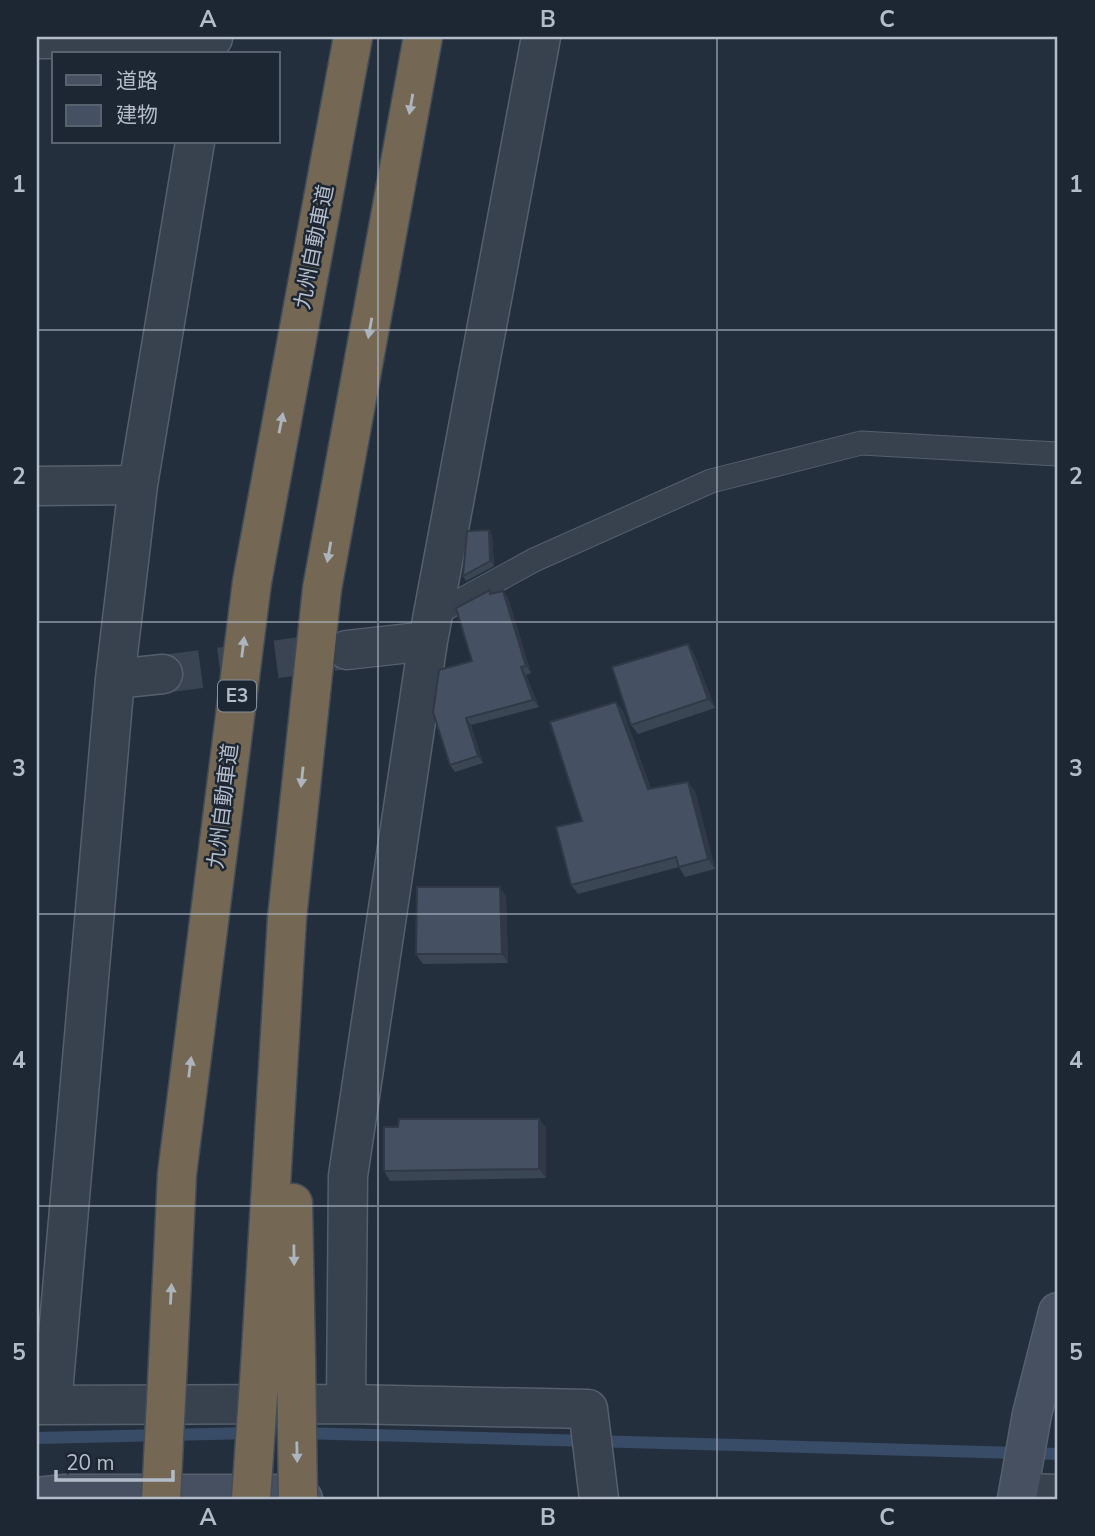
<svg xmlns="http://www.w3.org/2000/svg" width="1095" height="1536" font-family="'Nunito Sans','Noto Sans JP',sans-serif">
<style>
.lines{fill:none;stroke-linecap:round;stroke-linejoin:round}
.stream{stroke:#394c67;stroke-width:12}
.minor-tunnel{stroke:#3a4453;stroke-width:38;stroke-dasharray:38 19;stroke-linecap:butt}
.service-casing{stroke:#565f6c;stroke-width:25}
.minor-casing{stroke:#565f6c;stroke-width:41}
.secondary-casing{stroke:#565f6c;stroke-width:41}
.motorway-casing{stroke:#434c59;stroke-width:41}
.service{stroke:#38414e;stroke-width:23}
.minor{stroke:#38414e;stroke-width:38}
.secondary{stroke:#465061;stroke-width:38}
.motorway{stroke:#746855;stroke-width:38}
.motorway-bridge-casing{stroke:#434c59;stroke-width:41;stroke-linecap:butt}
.motorway-bridge{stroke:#746855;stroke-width:38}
.wall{fill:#3b4654}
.shaded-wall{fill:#303945}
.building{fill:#455162;stroke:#303945;stroke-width:2}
.oneway{fill:#aeb4bd}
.grid{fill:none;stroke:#b4bcc9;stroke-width:2;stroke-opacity:0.55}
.labels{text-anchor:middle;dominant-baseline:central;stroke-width:5;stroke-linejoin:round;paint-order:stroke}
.shield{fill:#1d2633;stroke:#878f9c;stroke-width:2}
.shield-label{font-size:19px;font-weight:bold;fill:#b4bcc9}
.street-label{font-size:21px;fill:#b4bcc9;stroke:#1d2633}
.neatline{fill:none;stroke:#b4bcc9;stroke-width:2.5}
.grid-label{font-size:23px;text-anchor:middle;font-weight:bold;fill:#b4bcc9}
</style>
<rect width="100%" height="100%" fill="#242f3e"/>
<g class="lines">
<!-- stream -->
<path class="stream" d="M299 1433 1058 1454
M37 1438 253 1433"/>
<!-- minor-tunnel -->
<path class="minor-tunnel" d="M163 674 347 650"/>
<defs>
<path id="service" d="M432 616 534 560 711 481 861 443 1058 454"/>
<path id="minor" d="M541 37 428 641 348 1176 346 1404 588 1409 599 1499
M37 39 213 38
M37 486 138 485
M347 650 428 641
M115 679 163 674
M37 1405 346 1404
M52 1405 115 679 138 485 195 142
M1019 1493 1058 1494"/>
<path id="secondary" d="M37 1497 65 1494H281L303 1499
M1017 1499 1032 1414 1058 1312"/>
<path id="motorway" d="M293 1203 296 1359
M261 1352 287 918 322 589 423 37
M168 1362 177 1174 252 582 353 37"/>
</defs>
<!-- service casing -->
<use href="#service" class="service-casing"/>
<!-- minor casing -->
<use href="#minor" class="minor-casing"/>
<!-- secondary casing -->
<use href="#secondary" class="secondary-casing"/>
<!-- motorway casing -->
<use href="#motorway" class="motorway-casing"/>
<!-- service -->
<use href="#service" class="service"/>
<!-- minor -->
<use href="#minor" class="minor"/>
<!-- secondary -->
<use href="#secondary" class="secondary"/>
<!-- motorway -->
<use href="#motorway" class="motorway"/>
<defs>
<path id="motorway-bridge" d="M296 1359 298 1499
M161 1499 168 1362
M251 1499 261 1352"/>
</defs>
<!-- motorway-bridge casing -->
<use href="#motorway-bridge" class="motorway-bridge-casing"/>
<!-- motorway-bridge -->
<use href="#motorway-bridge" class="motorway-bridge"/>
</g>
<!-- wall -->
<path class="wall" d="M492 535 494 566 466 581 463 576Z
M503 591 508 598 531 673 526 675 539 707 471 725 483 763 455 772 450 765 492 594Z
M688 644 694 654 715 708 638 734 631 725Z
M616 702 623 711 651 789 695 791 715 869 685 877 679 867 578 894 571 885 582 821Z
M506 896 508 963 423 964 416 954Z
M539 1119 546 1128V1178L390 1181 384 1171 398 1127Z"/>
<!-- shaded-wall -->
<path class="shaded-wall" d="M489 530 492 535 494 566 490 561Z
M503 591 508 598 531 673 526 666Z
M688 644 694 654 715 708 708 699Z
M521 667 526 675 539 707 533 700Z
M616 702 623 711 654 799 648 789Z
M466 718 471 725 483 763 478 756Z
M688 782 695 791 715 869 708 859Z
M500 887 506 896 508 963 502 954Z
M539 1119 546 1128V1178L539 1169Z"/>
<!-- building -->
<path class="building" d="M489 530 490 561 463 576 467 531Z
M490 590V594L503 591 526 666 521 667 533 700 466 718 478 756 450 765 433 712 439 670 472 661 456 608Z
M688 644 708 699 631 725 612 667Z
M616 702 648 789 688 782 708 859 679 867 676 857 571 885 556 827 582 821 550 722Z
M417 887H500L502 954H416Z
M399 1119H539V1169L384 1171V1127H398Z"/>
<!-- one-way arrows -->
<defs><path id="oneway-solid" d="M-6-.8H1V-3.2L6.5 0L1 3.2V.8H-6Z" transform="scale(1.75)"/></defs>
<g class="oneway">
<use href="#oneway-solid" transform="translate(411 104) rotate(100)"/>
<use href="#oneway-solid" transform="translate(370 328) rotate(100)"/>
<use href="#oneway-solid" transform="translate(281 423) rotate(-79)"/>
<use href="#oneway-solid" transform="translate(329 552) rotate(100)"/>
<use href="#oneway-solid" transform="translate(243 647) rotate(-83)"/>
<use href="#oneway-solid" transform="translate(302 777) rotate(96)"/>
<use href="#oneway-solid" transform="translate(190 1067) rotate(-83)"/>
<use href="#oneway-solid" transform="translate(294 1255) rotate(89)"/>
<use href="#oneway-solid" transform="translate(171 1294) rotate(-87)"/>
<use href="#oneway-solid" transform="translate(297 1452) rotate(89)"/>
</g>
<!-- grid -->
<path class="grid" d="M378 37V1499M717 37V1499M37 330H1058M37 622H1058M37 914H1058M37 1206H1058"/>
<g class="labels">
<!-- shield labels -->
<rect class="shield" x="218" y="680.5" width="38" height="31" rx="5"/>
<g class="shield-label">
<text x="237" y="696">E3</text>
</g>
<!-- street labels -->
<g class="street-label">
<text transform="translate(314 247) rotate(-79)">九州自動車道</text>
<text transform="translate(223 806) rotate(-83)">九州自動車道</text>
</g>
</g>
<!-- border -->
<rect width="1095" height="1536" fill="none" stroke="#1d2633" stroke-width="77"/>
<!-- legend -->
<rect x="52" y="52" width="228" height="91" fill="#1d2633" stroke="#59626f" stroke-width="2"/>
<rect x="66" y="75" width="35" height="10" fill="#465061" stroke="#59626f" stroke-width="2"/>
<text x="116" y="88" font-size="21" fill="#b4bcc9">道路</text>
<rect x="66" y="105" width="35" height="21" fill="#455162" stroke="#59626f" stroke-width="2"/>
<text x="116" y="122" font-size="21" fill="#b4bcc9">建物</text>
<!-- scale -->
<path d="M56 1470v10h117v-10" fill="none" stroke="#b4bcc9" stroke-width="3.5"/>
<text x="66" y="1470" font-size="21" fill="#b4bcc9" stroke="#1d2633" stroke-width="5" paint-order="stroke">20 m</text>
<rect x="38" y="38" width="1018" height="1460" class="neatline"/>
<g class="grid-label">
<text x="208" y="27">A</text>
<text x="548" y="27">B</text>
<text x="887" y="27">C</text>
<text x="19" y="192">1</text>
<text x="1076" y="192">1</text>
<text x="19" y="484">2</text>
<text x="1076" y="484">2</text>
<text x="19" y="776">3</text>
<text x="1076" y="776">3</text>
<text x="19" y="1068">4</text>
<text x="1076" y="1068">4</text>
<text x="19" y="1360">5</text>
<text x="1076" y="1360">5</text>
<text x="208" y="1525">A</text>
<text x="548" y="1525">B</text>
<text x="887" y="1525">C</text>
</g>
</svg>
